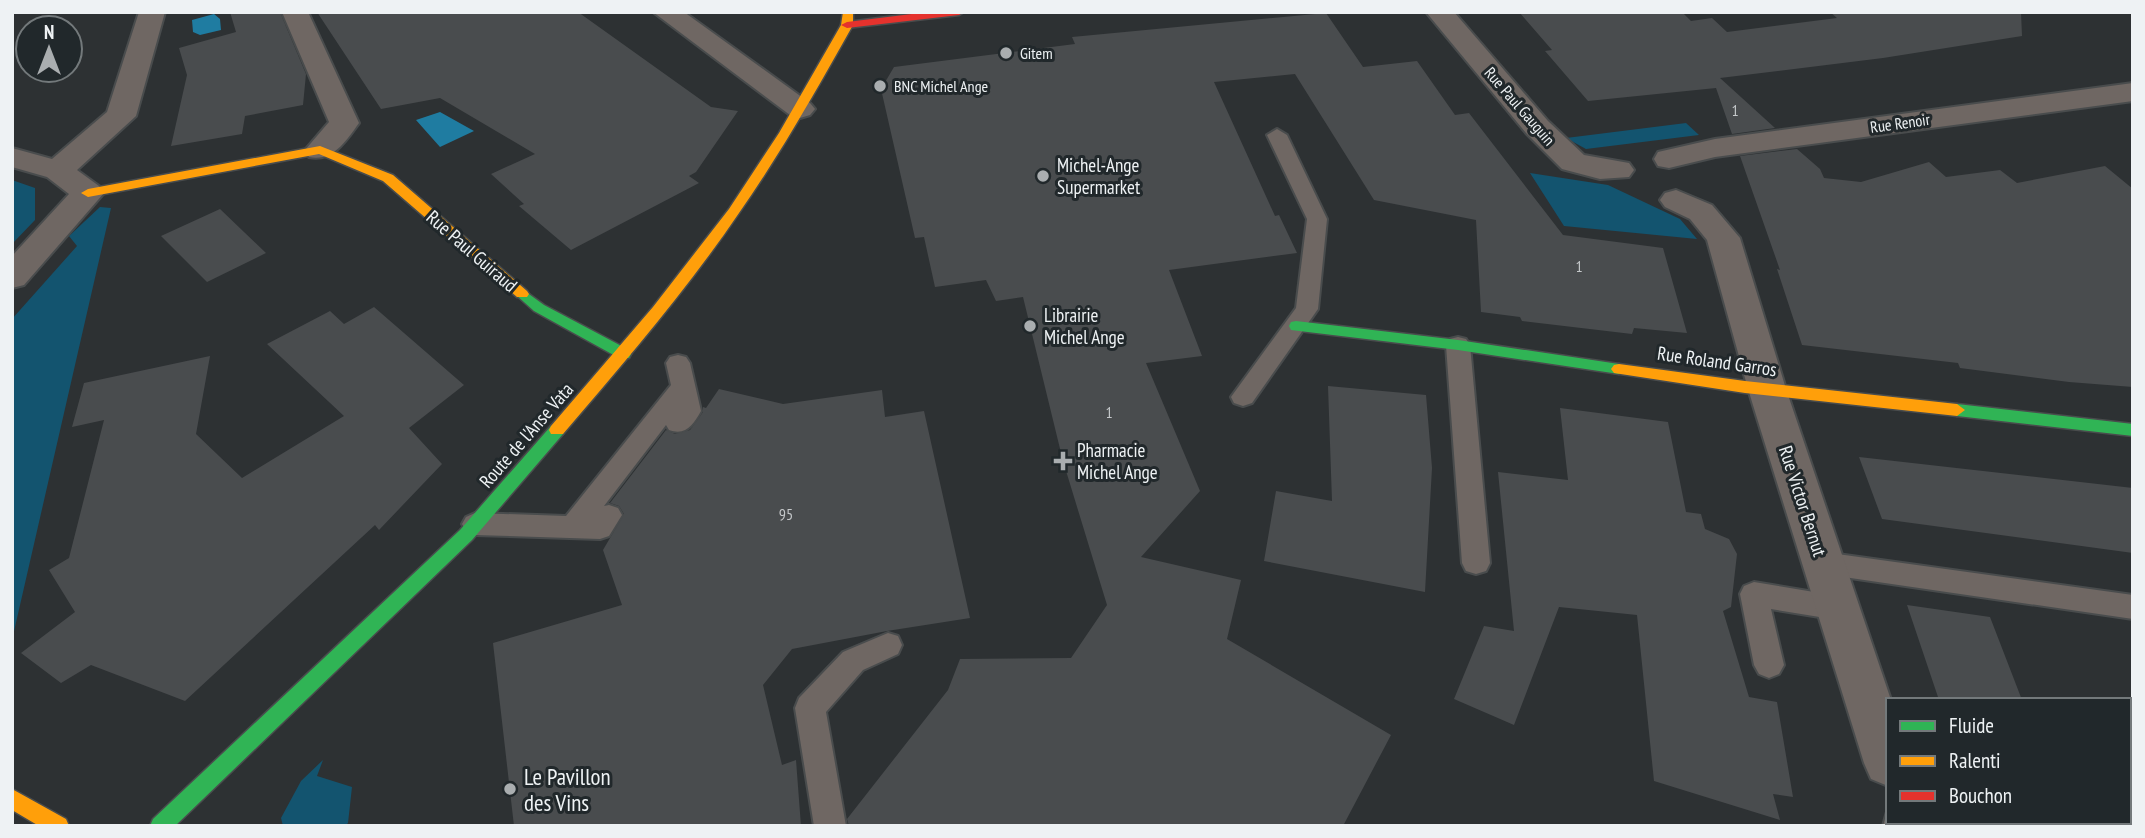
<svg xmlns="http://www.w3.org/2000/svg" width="2145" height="838" font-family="'PT Sans Narrow',sans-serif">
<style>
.green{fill:#13546f}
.water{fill:#1f7ca1}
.building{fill:#494c4e}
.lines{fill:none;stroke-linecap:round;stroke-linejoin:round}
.lane-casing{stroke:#494c4d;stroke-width:4}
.street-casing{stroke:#494c4d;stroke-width:4}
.fast-casing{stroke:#494c4d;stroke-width:3}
.slow-casing{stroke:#494c4d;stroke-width:3}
.jam-casing{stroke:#494c4d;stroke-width:3}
.lane{fill:#6f6763;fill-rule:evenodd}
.street{fill:#6f6763;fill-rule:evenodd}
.fast{fill:#30b455;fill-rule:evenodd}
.slow{fill:#ff9f0a;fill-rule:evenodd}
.jam{fill:#e5322d;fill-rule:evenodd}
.poi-dot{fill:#aaaeb0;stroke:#21282b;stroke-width:2.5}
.labels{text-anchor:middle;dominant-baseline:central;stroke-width:6;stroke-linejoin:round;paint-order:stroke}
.far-poi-label{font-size:16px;fill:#eef2f4;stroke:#21282b;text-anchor:start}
.far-street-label{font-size:16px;fill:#eef2f4;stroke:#21282b}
.number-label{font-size:16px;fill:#c5c8ca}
.poi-label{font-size:19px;fill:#eef2f4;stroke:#21282b;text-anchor:start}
.street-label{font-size:19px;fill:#eef2f4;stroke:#21282b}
.near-poi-label{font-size:23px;fill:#eef2f4;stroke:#21282b;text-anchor:start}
</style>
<rect width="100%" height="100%" fill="#2d3133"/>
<!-- green -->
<path class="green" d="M1686 123 1699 135 1586 149 1566 138Z
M1530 173 1608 185 1680 219 1697 239 1564 226Z
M12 180 35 188V220L12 244Z
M100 207 111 208 12 640V319L77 246 69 236Z
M323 760 317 776 352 787 348 823 345 826H283L281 818 301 781Z"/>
<!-- water -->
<path class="water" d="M214 14 220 19 221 30 200 35 193 32 192 20Z
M440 112 474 131 440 147 416 120Z"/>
<!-- building -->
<path class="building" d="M230 12H280L306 74 303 105 245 116 242 134 171 146 187 75 179 48 236 32Z
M317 12H578L711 107 738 111 696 172 689 176 699 183 571 250 519 206 524 204 491 174 535 154 440 98 381 109Z
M1519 12H1682L1691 21 1712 18 1727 32 1837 18 1830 12H2021L2022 36 1883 58 1720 78 1775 128 1732 134 1716 88 1588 101 1545 51 1552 50Z
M1326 13 1363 67 1417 61 1455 115 1469 113 1563 235 1663 248 1687 333 1634 328 1632 334 1522 321 1520 317 1481 312 1476 220 1374 200 1295 74 1214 82 1275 216 1279 215 1297 253 1169 270 1202 356 1146 363 1200 491 1141 557 1241 580 1227 639 1391 735 1343 826H849L847 819 948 690 960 659 1071 658 1107 605 1063 461 1023 297 996 301 986 280 935 287 924 237 915 238 881 89 894 67 1075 44 1072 37Z
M1797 149 1820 169 1824 178 1861 182 1929 162 1946 177 2000 170 2017 183 2105 166 2133 189V387L2069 382 1960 368 1958 363 1802 345 1777 269 1780 270 1740 156Z
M220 209 266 253 207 282 161 236Z
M374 307 464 385 409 428 442 464 379 530 375 525 185 701 91 665 61 683 21 653 75 612 49 570 69 558 104 420 72 427 84 383 210 356 196 434 242 478 344 416 267 344 330 311 344 324Z
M1328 386 1426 395 1432 468 1425 592 1264 561 1276 491 1332 501Z
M719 389 783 404 882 390 885 417 924 411 970 618 887 631 792 649 763 685 782 765 796 760 801 826H514L493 643 622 605 603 550 624 514 619 506 610 503 666 430 675 434 690 430 703 412V407L706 408Z
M1560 408 1668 422 1686 512 1701 514 1705 529 1729 539 1737 554 1731 607 1723 611 1749 697 1777 702 1793 797 1773 794 1780 820 1654 781 1637 615 1559 607 1514 725 1454 699 1484 626 1514 631 1498 472 1568 480Z
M1859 457 2133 488V553L1882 519Z
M1907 605 1990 617 2022 700H1939Z"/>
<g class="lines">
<defs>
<path id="lane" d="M1277 129 1287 135 1327 219 1318 309 1252 403 1243 406 1234 403 1231 397 1296 308 1307 219 1267 135Z
M1458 337 1466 339 1470 345 1490 563 1486 571 1476 574 1466 571 1462 563 1446 345 1450 339Z
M678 355 686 357 690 363 701 411C693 425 686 436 669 430L666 425 604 506 609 505 618 508 622 515 609 536 600 539 475 535 466 531 462 524 466 517 475 513 566 516 671 385 666 363 670 357Z
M1823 552 2133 595V619L1823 574 1813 571 1809 563 1813 555Z
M1754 582 1838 596 1848 600 1852 608 1848 616 1838 620 1771 609 1784 665 1779 674 1769 678 1759 674 1754 665 1740 594 1744 586Z
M888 633 898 636 902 645 898 654 863 670 826 712 846 826H814L795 708 799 698 843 652Z"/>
<path id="street" d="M139 12H165L136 116 77 170 99 186 104 193 24 285 12 288V256L69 194 47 177 12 167V148L52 159 107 112Z
M282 12H308L359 123C346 141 333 162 309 157L305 150 329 122Z
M653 12H684L810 103 815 109 810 115 800 118 790 115Z
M1426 12H1454L1548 121 1584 155 1629 163 1634 170 1629 177 1600 179 1562 169 1526 133Z
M2133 83V101L1715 157 1669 168 1658 166 1654 159 1658 152 1715 139Z
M1676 190 1712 205 1740 238 1786 389 1891 700H1888V786L1871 779 1864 763 1748 389 1707 240 1690 219 1665 207 1660 200 1665 193Z
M1888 808V822H1932L1933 826H1883Z"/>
<path id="fast" d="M522 289 544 305 629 350 631 354 629 358H619L534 311 515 294Z
M1296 321 1458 340 1619 364 1627 369 1619 374 1458 350 1291 330 1289 326 1291 322Z
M1957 404 2133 424V436L1957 416 1949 410Z
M557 424 563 426 565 430 563 434 472 540 175 826H150L153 819 460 530 551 426Z"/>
<path id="slow" d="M843 12H853V25C817 89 781 153 739 213 686 291 624 363 563 434H551L549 430 551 426 653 307 729 209 779 133 841 25Z
M320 146 393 175 527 291 529 294 527 297H517L383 181 319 154 88 197 81 193 88 189Z
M1619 364 1745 381 1957 404 1965 410 1957 416 1745 393 1614 373 1611 369 1614 365Z
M12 789 66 819 69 826H39L12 810Z"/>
<path id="jam" d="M928 12H964L959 15 847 28 841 25 847 22Z"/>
</defs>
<!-- lane casing -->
<use href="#lane" class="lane-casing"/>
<!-- street casing -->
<use href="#street" class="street-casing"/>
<!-- fast casing -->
<use href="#fast" class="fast-casing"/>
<!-- slow casing -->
<use href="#slow" class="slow-casing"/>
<!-- jam casing -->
<use href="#jam" class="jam-casing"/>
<!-- lane -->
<use href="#lane" class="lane"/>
<!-- street -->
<use href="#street" class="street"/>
<!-- fast -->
<use href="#fast" class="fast"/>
<!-- slow -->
<use href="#slow" class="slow"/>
<!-- jam -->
<use href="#jam" class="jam"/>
</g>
<!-- markers -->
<g class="poi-dot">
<circle cx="1006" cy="53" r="7"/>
<circle cx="880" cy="86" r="7"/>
<circle cx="1043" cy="176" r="7"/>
<circle cx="1030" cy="326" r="7"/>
<path d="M1059.5 450.5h7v7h7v7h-7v7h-7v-7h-7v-7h7z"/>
<circle cx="510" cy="789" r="7"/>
</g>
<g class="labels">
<!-- far-poi labels -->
<g class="far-poi-label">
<text x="1020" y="53">Gitem</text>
<text x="894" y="86">BNC Michel Ange</text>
</g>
<!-- far-street labels -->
<g class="far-street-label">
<text transform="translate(1520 106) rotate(49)">Rue Paul Gauguin</text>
<text transform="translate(1900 123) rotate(-8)">Rue Renoir</text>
</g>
<!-- number labels -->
<g class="number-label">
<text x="1735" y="110">1</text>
<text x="1579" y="266">1</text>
<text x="1109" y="412">1</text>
<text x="786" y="514">95</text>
</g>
<!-- poi labels -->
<g class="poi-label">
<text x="1057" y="165">Michel-Ange<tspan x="1057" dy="22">Supermarket</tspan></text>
<text x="1044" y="315">Librairie<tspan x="1044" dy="22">Michel Ange</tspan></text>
<text x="1077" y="450">Pharmacie<tspan x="1077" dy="22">Michel Ange</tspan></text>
</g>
<!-- street labels -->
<g class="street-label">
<text transform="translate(472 251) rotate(41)">Rue Paul Guiraud</text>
<text transform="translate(1717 361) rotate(8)">Rue Roland Garros</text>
<text transform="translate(526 435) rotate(-49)">Route de l'Anse Vata</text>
<text transform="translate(1803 501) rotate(72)">Rue Victor Bernut</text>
</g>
<!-- near-poi labels -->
<g class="near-poi-label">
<text x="524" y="776">Le Pavillon<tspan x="524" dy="26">des Vins</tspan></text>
</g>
</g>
<!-- border -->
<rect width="2145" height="838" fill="none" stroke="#eef2f4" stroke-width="28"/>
<!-- legend -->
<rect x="1886" y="698" width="245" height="126" fill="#21282b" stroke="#73797b" stroke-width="2"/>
<rect x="1900" y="721" width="35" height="10" fill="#30b455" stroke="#73797b" stroke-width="2"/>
<text x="1949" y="733" font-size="21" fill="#eef2f4">Fluide</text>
<rect x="1900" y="756" width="35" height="10" fill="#ff9f0a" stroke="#73797b" stroke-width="2"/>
<text x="1949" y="768" font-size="21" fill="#eef2f4">Ralenti</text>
<rect x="1900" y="791" width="35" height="10" fill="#e5322d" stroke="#73797b" stroke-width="2"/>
<text x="1949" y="803" font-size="21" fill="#eef2f4">Bouchon</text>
<!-- north arrow -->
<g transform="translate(49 49)"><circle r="33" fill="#21282b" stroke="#73797b" stroke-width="2"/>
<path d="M0-5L12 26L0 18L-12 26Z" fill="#aaaeb0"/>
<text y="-10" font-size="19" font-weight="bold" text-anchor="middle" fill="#eef2f4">N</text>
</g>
</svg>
